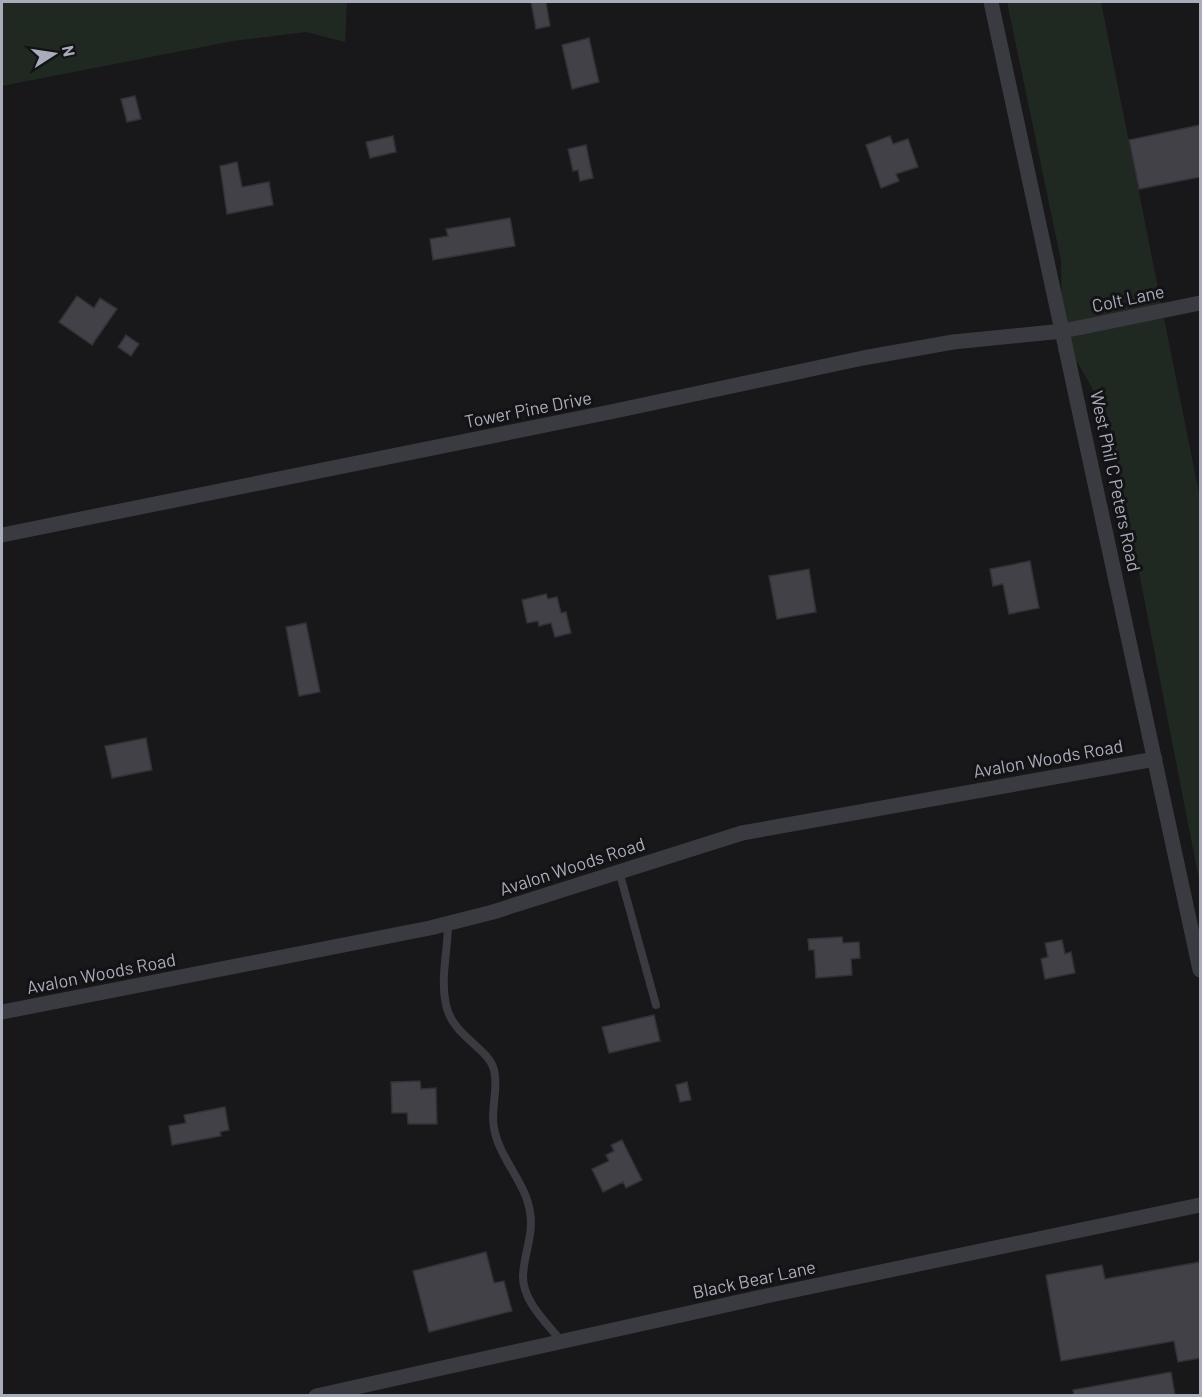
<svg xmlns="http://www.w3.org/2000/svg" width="1202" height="1397" font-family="Barlow,sans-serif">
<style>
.green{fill:#1f2821}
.building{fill:#424147;stroke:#323136;stroke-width:1.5}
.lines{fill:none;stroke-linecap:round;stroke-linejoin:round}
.service{stroke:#3a3a41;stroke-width:8}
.minor{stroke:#3a3a41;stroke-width:15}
.labels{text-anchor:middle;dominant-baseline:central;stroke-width:6;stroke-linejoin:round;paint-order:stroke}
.street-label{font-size:18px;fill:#a9acba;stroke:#131215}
</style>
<rect width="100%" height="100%" fill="#18171a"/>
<!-- green -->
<path class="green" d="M2 2H347L345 42 306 32 233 41 2 86Z
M1007 2H1101L1200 498V885L1109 419 1078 363 1058 352 1062 324 1061 261Z"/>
<!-- building -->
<path class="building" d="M531 2H546L550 26 536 29Z
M589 38 599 82 572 89 562 45Z
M135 96 141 119 127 122 121 99Z
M1200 125V177L1139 189 1129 140Z
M393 136 396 152 370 158 366 142Z
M890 136 893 144 908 139 918 167 896 174 899 181 881 188 866 145Z
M586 145 593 178 580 181 578 170 573 171 568 149Z
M237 162 242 187 269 182 273 205 227 214 220 166Z
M510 218 515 246 433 260 430 239 448 236 446 229Z
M77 296 94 308 100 298 117 309 92 345 59 322Z
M126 335 139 344 131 356 118 347Z
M1030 561 1039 608 1009 614 1003 584 993 586 990 569Z
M809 569 816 612 777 619 769 576Z
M546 594 548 599 557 597 561 613 566 612 571 633 555 637 551 623 539 626 538 621 527 623 522 600Z
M306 623 320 692 299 696 286 627Z
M146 738 152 770 112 778 105 746Z
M842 937 843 943 859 942 860 958 851 959 852 975 816 978 814 950H809L808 939Z
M1062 940 1065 954 1071 952 1075 973 1045 979 1041 959 1048 957 1045 943Z
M654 1015 660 1041 609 1053 602 1027Z
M420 1081 421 1089 436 1088 437 1124H408L407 1113H392L391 1082Z
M687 1082 691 1100 680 1102 676 1085Z
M225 1107 229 1130 220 1132 221 1136 172 1145 169 1126 186 1123 184 1115Z
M622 1140 642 1180 626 1188 623 1182 603 1192 592 1169 609 1161 606 1155 614 1151 611 1145Z
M486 1252 494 1283 504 1281 512 1311 429 1332 413 1271Z
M1200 1262V1358L1178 1362 1174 1341 1061 1361 1046 1275 1102 1265 1105 1279Z
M1171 1372 1175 1395H1074L1073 1390Z"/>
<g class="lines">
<!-- service -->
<path class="service" d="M619 871 656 1005
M448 923C448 951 440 978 446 1005 453 1037 488 1047 494 1070 499 1090 490 1108 494 1128 499 1158 526 1183 530 1212 534 1233 524 1254 523 1275 522 1301 547 1323 561 1341"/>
<!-- minor -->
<path class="minor" d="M991 2 1200 970
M2 535 615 411 863 358 953 342 1063 331 1200 303
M2 1012 430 928 493 912 742 833 1155 759
M316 1396 766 1296 1200 1205"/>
</g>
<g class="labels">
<!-- street labels -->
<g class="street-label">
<text transform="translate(1128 298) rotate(-12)">Colt Lane</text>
<text transform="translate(528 409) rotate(-11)">Tower Pine Drive</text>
<text transform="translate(1116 481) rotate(78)">West Phil C Peters Road</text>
<text transform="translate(1048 758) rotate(-10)">Avalon Woods Road</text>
<text transform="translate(572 866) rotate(-18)">Avalon Woods Road</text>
<text transform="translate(101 973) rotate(-11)">Avalon Woods Road</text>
<text transform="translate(754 1279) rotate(-12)">Black Bear Lane</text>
</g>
</g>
<!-- border -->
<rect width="1202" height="1397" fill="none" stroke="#a9acba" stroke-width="6"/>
<!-- north arrow -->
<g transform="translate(54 54) rotate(78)" stroke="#131215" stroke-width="4.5" paint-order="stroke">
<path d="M0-4.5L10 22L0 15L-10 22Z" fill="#a9acba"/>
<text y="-9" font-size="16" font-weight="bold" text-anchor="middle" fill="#a9acba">N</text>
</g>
</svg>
